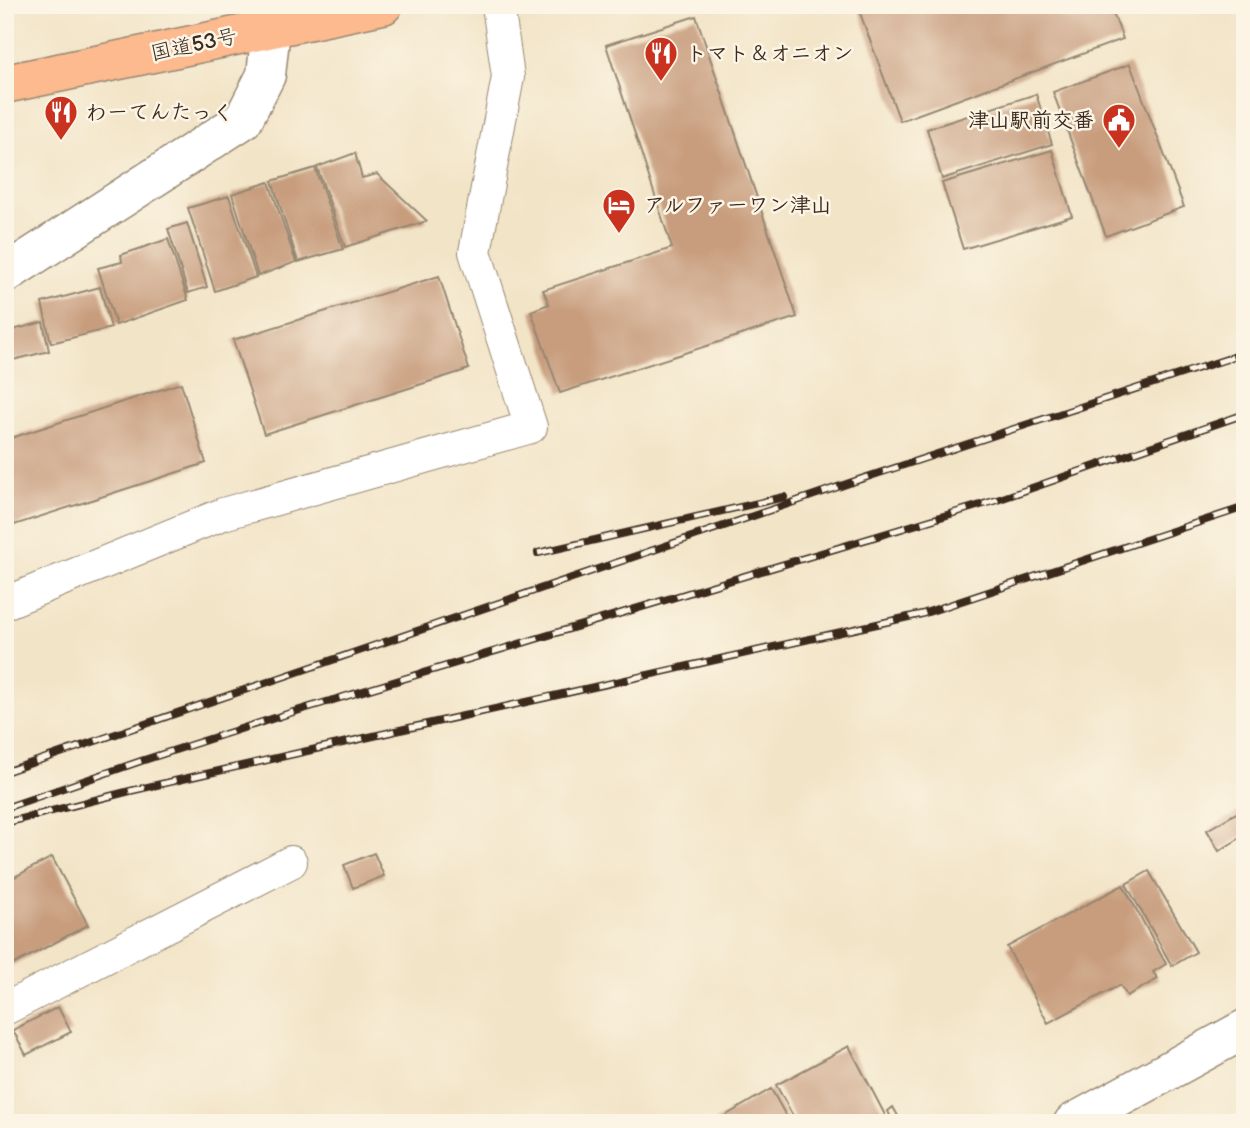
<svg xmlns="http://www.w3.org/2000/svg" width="1250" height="1128" font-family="'Balsamiq Sans','Klee One',sans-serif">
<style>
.building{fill:#c89d7e}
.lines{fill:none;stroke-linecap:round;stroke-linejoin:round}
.service-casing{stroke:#968772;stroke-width:34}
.minor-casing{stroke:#968772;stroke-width:41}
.tertiary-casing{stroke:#968772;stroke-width:41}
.trunk-casing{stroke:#968772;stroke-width:41}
.service{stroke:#fff;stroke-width:32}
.minor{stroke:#fff;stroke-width:38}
.tertiary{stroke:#fff;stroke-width:38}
.trunk{stroke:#fcba8e;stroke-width:38}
.rail-casing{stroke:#3b2a1e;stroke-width:8}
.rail{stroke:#fcf5e5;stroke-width:5;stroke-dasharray:16;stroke-linecap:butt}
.labels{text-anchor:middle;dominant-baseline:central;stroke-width:5;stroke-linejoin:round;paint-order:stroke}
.street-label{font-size:21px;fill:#3b2a1e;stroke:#fcf5e5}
.poi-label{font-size:21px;font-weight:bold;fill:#3b2a1e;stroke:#fcf5e5;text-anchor:start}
</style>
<rect width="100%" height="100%" fill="#fcf5e5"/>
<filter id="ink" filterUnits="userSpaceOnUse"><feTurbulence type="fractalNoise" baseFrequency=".0143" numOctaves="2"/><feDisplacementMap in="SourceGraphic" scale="14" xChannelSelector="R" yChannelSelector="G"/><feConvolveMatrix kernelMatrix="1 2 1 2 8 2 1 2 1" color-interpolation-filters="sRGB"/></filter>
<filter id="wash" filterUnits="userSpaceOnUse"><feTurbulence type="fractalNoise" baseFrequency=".00686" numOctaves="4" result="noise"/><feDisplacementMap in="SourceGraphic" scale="28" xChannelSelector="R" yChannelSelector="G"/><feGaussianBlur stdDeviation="1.57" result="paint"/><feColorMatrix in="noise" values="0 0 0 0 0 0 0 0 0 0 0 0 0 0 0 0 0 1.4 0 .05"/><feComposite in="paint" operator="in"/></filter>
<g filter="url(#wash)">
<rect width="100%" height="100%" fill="#f2e4c7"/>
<g id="blocks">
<!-- building -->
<path class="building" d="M857 5H1110L1123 39 900 121Z
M696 16 797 317 560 393 531 311 549 304 543 290 672 248 606 45Z
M1130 64 1184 207 1106 236 1053 92Z
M1036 94 1052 144 942 179 927 129Z
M1052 150 1072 216 963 249 942 183Z
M355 153 362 178 377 174 427 221 345 247 317 167Z
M315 168 343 249 298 262 272 181Z
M269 182 296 262 258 276 232 194Z
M229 196 256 277 215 291 188 208Z
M187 223 207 287 188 293 168 229Z
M168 239 188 300 116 325 98 268 122 262 121 255Z
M439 276 469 369 264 434 233 340Z
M100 287 111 328 51 343 42 303Z
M43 322 49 351 5 362V332Z
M181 383 206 463 5 528V440Z
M1240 811 1245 821V835L1219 851 1207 830Z
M374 853 384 876 353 888 344 865Z
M52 857 88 925 5 969V882Z
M1149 871 1196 952 1172 966 1126 884Z
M1123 885 1166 964 1153 972 1158 979 1127 996 1120 985 1048 1023 1007 947Z
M58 1007 71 1032 26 1055 13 1030Z
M849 1046 885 1115 873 1123H797L776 1085Z
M771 1089 790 1123H713Z
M893 1107 902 1123H883L891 1118 888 1111Z"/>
</g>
</g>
<g filter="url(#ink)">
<use href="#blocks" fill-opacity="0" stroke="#968772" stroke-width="2"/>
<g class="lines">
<defs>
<path id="service" d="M5 603 223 514 531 427 475 252 508 77 498 5
M5 1009 291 862"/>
<path id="minor" d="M5 274 243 120 266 75 271 29"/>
<path id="tertiary" d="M1073 1123 1245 1029"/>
<path id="trunk" d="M5 84 383 5"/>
</defs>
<!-- service casing -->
<use href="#service" class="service-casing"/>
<!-- minor casing -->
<use href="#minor" class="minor-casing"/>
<!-- tertiary casing -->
<use href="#tertiary" class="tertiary-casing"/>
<!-- trunk casing -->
<use href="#trunk" class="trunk-casing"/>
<!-- service -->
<use href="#service" class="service"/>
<!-- minor -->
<use href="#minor" class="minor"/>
<!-- tertiary -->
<use href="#tertiary" class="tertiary"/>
<!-- trunk -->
<use href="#trunk" class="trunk"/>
<defs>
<path id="rail" d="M538 553 784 497
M5 772 861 479 1245 353
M5 808 141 761 290 713 997 500 1245 414
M5 823 130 791 400 730 922 614 1245 507"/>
</defs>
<!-- rail casing -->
<use href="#rail" class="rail-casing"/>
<!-- rail -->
<use href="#rail" class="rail"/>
</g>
</g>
<!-- icons -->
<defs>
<symbol id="restaurant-pin" viewBox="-11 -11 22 30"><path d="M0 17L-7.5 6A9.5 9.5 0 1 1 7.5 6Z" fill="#c8321e" stroke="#fcf5e5"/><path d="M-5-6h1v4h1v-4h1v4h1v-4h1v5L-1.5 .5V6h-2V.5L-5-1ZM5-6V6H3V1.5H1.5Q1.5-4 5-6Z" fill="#fff"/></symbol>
<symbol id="civic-pin" viewBox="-11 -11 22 30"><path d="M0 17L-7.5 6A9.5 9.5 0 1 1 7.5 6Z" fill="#c8321e" stroke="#fcf5e5"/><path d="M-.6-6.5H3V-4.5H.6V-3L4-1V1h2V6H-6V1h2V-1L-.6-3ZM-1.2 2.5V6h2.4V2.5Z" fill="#fff"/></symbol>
<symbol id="hotel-pin" viewBox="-11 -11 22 30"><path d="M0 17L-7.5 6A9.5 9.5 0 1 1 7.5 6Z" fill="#c8321e" stroke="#fcf5e5"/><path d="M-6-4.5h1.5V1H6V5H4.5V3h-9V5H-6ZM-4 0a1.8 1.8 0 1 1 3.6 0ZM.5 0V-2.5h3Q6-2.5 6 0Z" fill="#fff"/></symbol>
</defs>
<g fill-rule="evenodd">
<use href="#restaurant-pin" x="642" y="34" width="38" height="52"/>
<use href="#restaurant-pin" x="42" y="93" width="38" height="52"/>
<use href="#civic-pin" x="1100" y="101" width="38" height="52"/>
<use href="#hotel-pin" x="600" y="186" width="38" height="52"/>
</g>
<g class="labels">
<!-- street labels -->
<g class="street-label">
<text transform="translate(194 45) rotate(-12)">国道53号</text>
</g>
<!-- poi labels -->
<g class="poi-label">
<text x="686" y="53">トマト＆オニオン</text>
<text x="86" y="112">わーてんたっく</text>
<text x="1094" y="120" text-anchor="end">津山駅前交番</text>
<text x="644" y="205">アルファーワン津山</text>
</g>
</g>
<!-- margin -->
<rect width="1250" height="1128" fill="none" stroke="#fcf5e5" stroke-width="28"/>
</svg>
